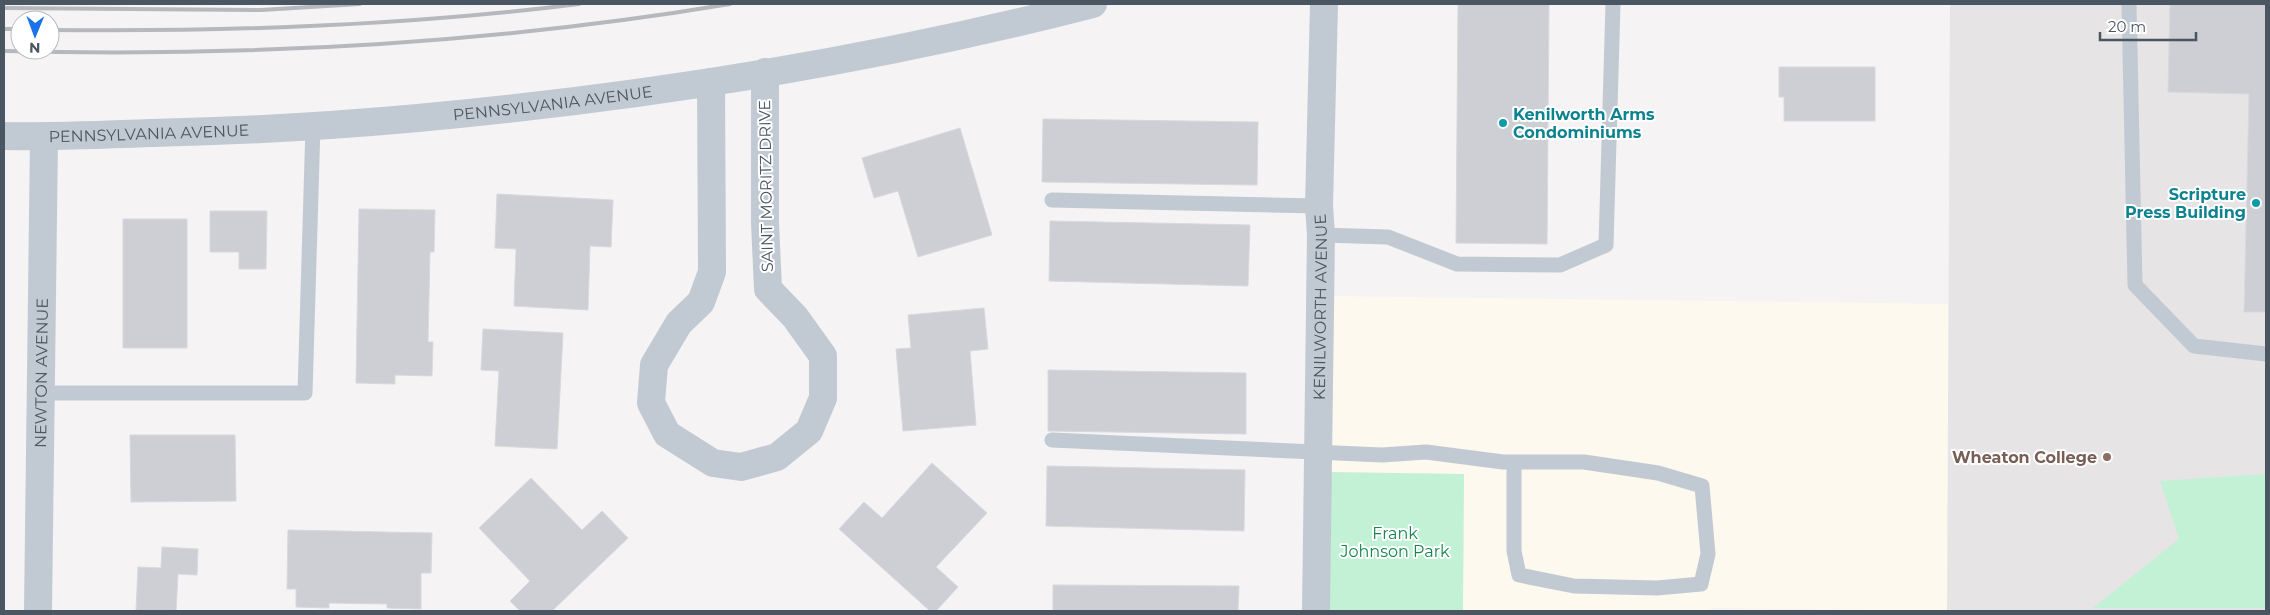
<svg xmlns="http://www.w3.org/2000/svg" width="2270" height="615" font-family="Montserrat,sans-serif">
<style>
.commercial{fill:#fdf9ef}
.education{fill:#e6e4e5}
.green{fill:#c3f1d5}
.building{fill:#cdcfd5;stroke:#d7d9de}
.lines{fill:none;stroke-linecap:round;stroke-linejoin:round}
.service{stroke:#c1cad2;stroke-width:15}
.minor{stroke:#c1cad2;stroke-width:28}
.tertiary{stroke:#c1cad2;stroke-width:28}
.rail{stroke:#b5b8bd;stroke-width:4}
.culture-dot{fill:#0f9aa8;stroke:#fff;stroke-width:2}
.education-dot{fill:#8d6e63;stroke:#fff;stroke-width:2}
.labels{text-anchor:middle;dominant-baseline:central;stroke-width:4;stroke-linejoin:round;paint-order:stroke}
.street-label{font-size:16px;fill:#4a5661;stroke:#fff}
.culture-label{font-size:16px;font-weight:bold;fill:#0d838f;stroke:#fff;text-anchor:start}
.education-label{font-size:16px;font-weight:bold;fill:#785e54;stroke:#fff;text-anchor:end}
.park-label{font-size:16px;fill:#17864f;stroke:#fff}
</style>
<rect width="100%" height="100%" fill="#f5f3f3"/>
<!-- commercial -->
<path class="commercial" d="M1328 296 1950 304 1947 611 1711 608 1710 611H1463L1464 474 1326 472Z"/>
<!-- education -->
<path class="education" d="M1950 4H2266V611H1947Z"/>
<!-- green -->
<path class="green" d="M1326 472 1464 474 1463 611H1324Z
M2266 474V608H2093L2179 539 2160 481Z"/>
<!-- building -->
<path class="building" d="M1458 4H1549L1547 244 1456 243Z
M2170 4H2266V312H2244L2249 94 2168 92Z
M1779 67H1875V121H1784V97H1779Z
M1043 119 1258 122 1257 185 1042 182Z
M960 128 992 235 918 257 898 191 874 198 862 158Z
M497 194 613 200 611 247 590 246 588 310 514 306 516 249 495 248Z
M359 209 435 210 434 252H430L428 342H433L432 376 395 375V384L356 383Z
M210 211H267L266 269H239V252H210Z
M123 219H187V348H123Z
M1050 221 1250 225 1248 286 1049 281Z
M984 308 988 349 970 351 976 425 903 431 896 349 911 348 908 315Z
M483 329 563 333 557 449 495 446 499 371 481 370Z
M1048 370 1246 373V434L1048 431Z
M130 435H235L236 501 131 502Z
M932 463 987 513 936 567 958 587 936 611H930L839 529 864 502 882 518Z
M1047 466 1245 470 1244 531 1046 526Z
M531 478 582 530 602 511 628 538 552 611H520L510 601 530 581 479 528Z
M288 530 432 533 431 573H421V609L387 608V604L329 603V608L296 607V589H287Z
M162 547 198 549 197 575 178 574 176 611H136L138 567 161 568Z
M1053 585 1239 586 1238 611H1053Z"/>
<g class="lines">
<!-- service -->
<path class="service" d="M2129 4 2135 285 2194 346 2266 354
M1052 200 1319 206
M1321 235 1388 237 1457 264 1560 265 1606 245 1613 4
M41 393H305L313 126
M1052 440 1382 455 1426 452 1503 462H1584L1658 473 1702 486 1708 554 1701 584 1657 588 1574 586 1519 575 1514 551V462"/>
<!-- minor -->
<g class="minor">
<path d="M711 82 712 272 701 302 679 323 654 365 651 403 667 434 713 463 741 467 777 457 809 431 823 398V356L795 317 768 289 765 223V72"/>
<path id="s1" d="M38 611 44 137"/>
<path id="s2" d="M1316 611 1321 235 1319 206 1324 4"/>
</g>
<!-- tertiary -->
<path class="tertiary" id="s3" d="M4 136C54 137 103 135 153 133 241 131 330 126 418 118 645 97 872 61 1093 4"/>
<!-- rail -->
<path class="rail" d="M4 8 261 10 360 4
M4 29H20
M50 30C227 32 403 26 579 4
M4 51C247 57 490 44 730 4"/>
</g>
<!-- markers -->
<g class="culture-dot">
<circle cx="1503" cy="123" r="5"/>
<circle cx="2256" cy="203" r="5"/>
</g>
<circle class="education-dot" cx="2107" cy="457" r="5"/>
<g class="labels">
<!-- street labels -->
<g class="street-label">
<text stroke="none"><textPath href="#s3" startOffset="550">PENNSYLVANIA AVENUE</textPath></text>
<text stroke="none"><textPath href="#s3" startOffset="145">PENNSYLVANIA AVENUE</textPath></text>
<text transform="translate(766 186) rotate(-91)">SAINT MORITZ DRIVE</text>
<text stroke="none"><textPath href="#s2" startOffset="304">KENILWORTH AVENUE</textPath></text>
<text stroke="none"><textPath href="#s1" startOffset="238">NEWTON AVENUE</textPath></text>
</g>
<!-- culture labels -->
<g class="culture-label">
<text x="1513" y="114">Kenilworth Arms<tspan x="1513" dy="18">Condominiums</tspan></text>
<text x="2246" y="194" text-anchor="end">Scripture<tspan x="2246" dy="18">Press Building</tspan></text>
</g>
<!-- education labels -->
<g class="education-label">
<text x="2097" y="457">Wheaton College</text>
</g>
<!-- park labels -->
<g class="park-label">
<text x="1395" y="533">Frank<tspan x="1395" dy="18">Johnson Park</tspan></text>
</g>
</g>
<!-- border -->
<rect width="2270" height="615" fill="none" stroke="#4a5661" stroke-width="10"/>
<!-- north arrow -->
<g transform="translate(35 35) rotate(181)"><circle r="24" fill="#ffffff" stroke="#b7bbc0"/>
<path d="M0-4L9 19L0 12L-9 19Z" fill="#1a73e8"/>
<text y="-8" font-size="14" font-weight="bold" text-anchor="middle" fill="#4a5661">N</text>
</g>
<!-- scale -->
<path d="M2100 32v8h96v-8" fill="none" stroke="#4a5661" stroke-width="2.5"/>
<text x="2108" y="32" font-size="15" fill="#4a5661" stroke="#ffffff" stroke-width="4" paint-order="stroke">20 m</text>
</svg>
